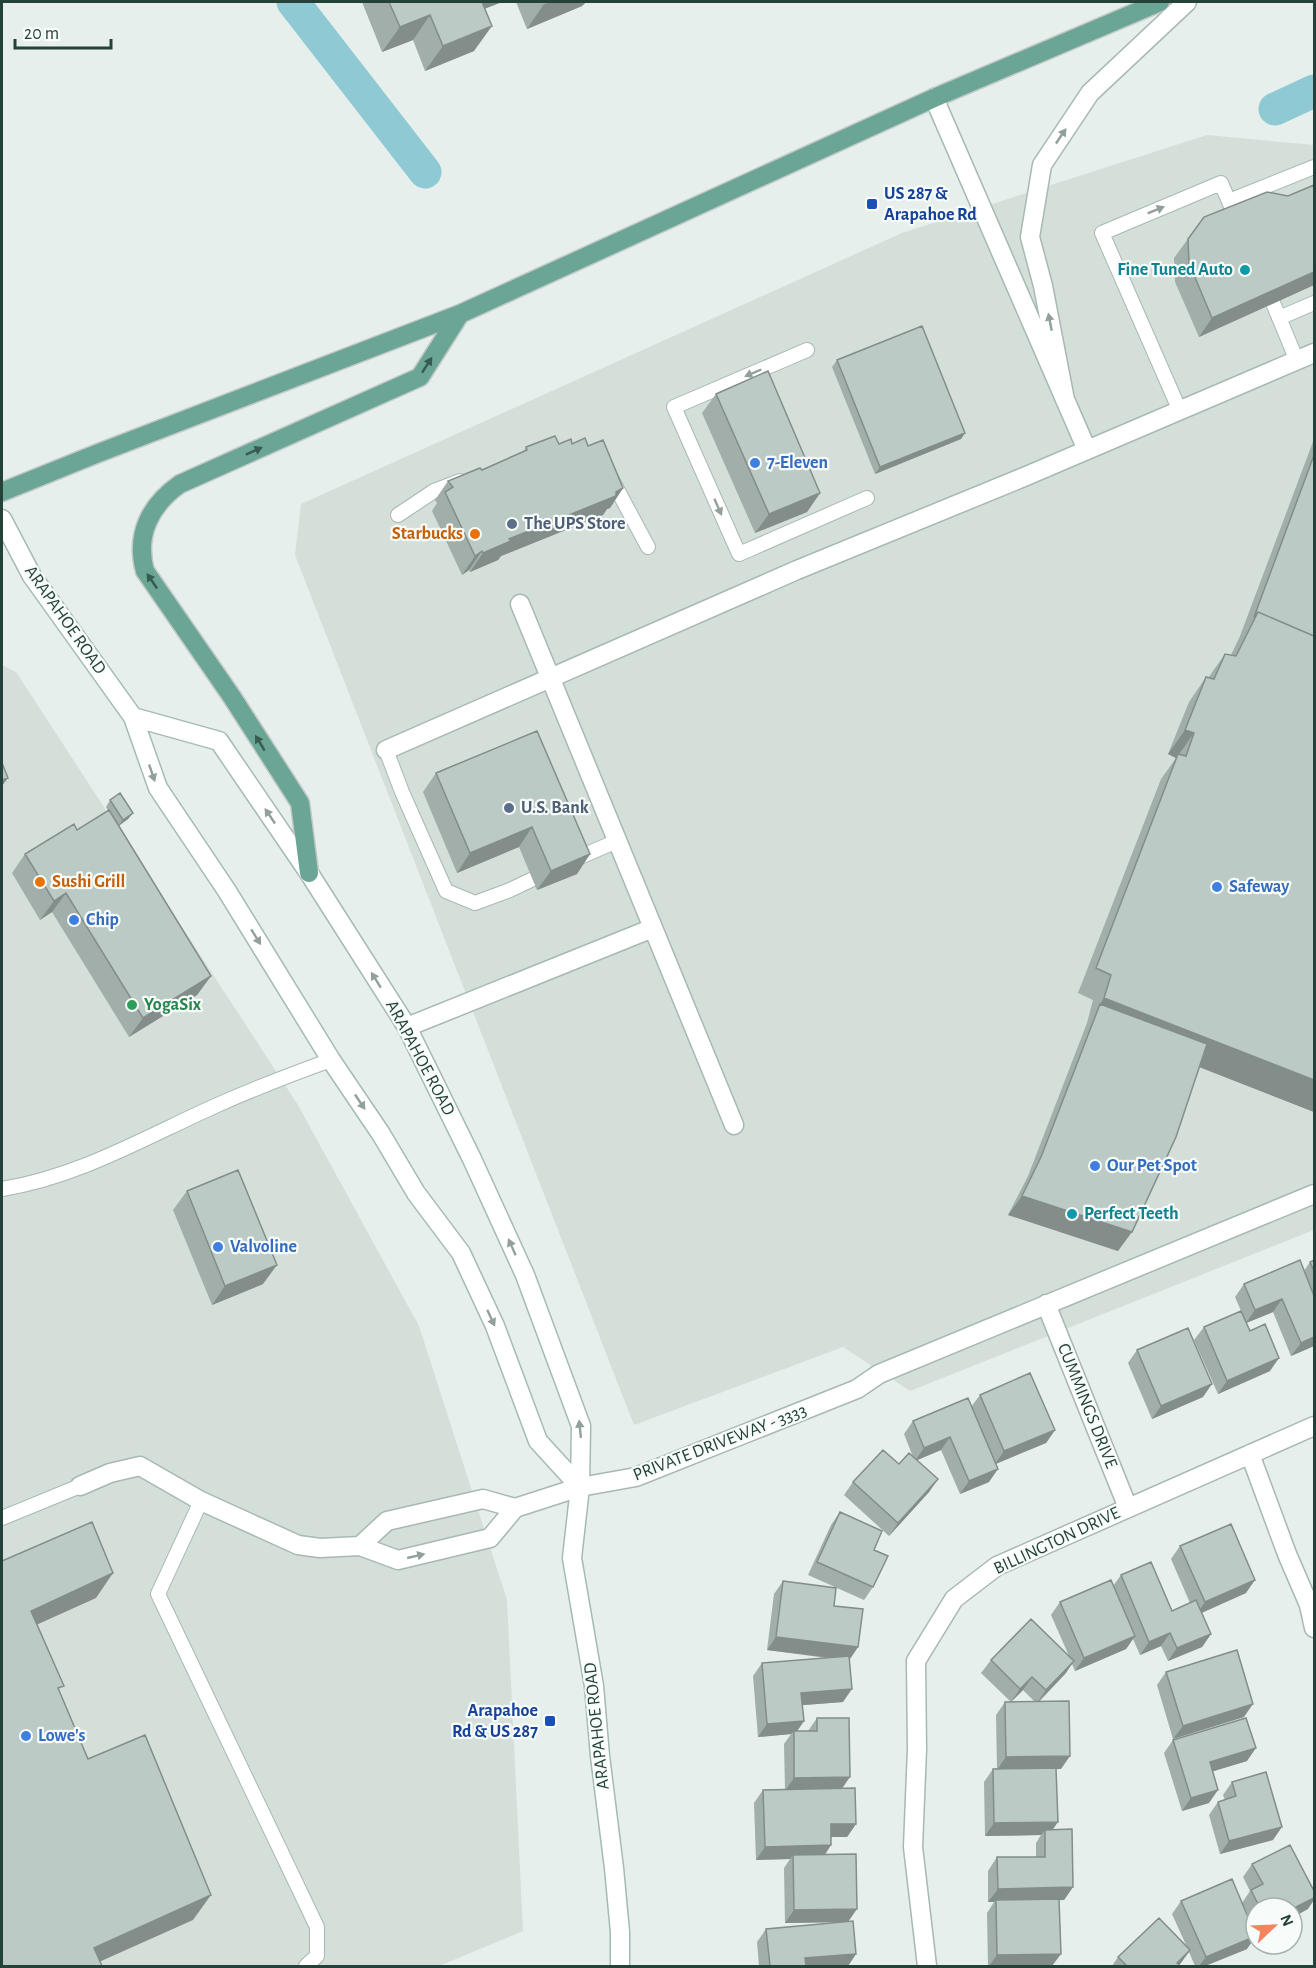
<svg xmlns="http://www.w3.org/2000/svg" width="1316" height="1968" font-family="'Alegreya Sans',sans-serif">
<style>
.built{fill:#d4dfda}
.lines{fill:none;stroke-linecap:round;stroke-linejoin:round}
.canal{stroke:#8ec9d4;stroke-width:33}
.service-casing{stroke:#a8b8b2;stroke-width:16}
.minor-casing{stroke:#a8b8b2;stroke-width:21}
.secondary-casing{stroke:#a4bbb3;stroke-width:21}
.primary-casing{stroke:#c2cac8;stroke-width:21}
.service{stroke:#fff;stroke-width:14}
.minor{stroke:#fff;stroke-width:18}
.secondary{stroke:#fff;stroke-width:18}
.primary{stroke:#6aa596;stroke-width:18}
.wall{fill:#a1aea9}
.shaded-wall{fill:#838d89}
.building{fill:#bbcac4;stroke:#838d89;stroke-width:1.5}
.oneway{fill:#92a09c}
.oneway2{fill:#365b51}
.transit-dot{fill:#1a4fb4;stroke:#f7fbf9;stroke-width:2}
.culture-dot{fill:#0f9aa8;stroke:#f7fbf9;stroke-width:2}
.shop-dot{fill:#3f7fe0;stroke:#f7fbf9;stroke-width:2}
.service-dot{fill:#5c6f8a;stroke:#f7fbf9;stroke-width:2}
.food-dot{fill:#e8710a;stroke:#f7fbf9;stroke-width:2}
.leisure-dot{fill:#2e9e5b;stroke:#f7fbf9;stroke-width:2}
.labels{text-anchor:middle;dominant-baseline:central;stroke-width:4.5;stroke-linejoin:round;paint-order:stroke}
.transit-label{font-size:18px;font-weight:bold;fill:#164399;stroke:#f7fbf9;text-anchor:start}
.culture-label{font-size:18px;font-weight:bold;fill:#0d838f;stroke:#f7fbf9;text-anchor:end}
.shop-label{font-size:18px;font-weight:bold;fill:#366cbe;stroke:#f7fbf9;text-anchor:start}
.service-label{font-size:18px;font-weight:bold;fill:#4e5e75;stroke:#f7fbf9;text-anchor:start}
.food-label{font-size:18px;font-weight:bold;fill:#c56008;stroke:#f7fbf9;text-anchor:end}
.street-label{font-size:18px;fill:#24423a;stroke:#f7fbf9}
.leisure-label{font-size:18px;font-weight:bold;fill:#27864d;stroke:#f7fbf9;text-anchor:start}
</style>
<rect width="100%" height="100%" fill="#e6efeb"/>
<!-- built -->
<path class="built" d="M1207 135 1314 145V1230L910 1391 843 1347 634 1425 295 555 301 504 902 233Z
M2 665 16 672 298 1105 419 1326 507 1600 523 1931 439 1966H2Z"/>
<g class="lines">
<!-- canal -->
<path class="canal" d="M293 2 425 172
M1275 109 1314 91"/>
<defs>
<path id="service" d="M1229 201 1314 167
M1273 303 1297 361
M1279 318 1314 303
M807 350 674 407 739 554 867 498
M1180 411 1102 233 1221 183 1236 218
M611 478 648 547
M398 515 434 491 460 481
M386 750 402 792 446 891 475 903 510 890 533 879
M573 860 617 841
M2 1189C78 1177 146 1137 215 1106 253 1089 292 1074 331 1060
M201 1501 158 1594 317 1927V1956L306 1966
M2 1518 80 1486"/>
<path id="minor" d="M934 98 1087 450
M1065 400 1043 286 1030 237 1042 165 1090 93 1187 2
M520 604 734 1125
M386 750 797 570 1024 477 1314 353
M407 1027 653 928
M1046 1304 1128 1508
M1250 1454 1287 1554 1309 1605 1314 1628
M80 1486 110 1473 140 1466 201 1501 298 1545 320 1548 360 1546 398 1560 490 1538 515 1508
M360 1546 387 1521 483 1499 515 1508 580 1487 636 1477 857 1389 879 1374 1314 1194
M927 1966 913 1847 917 1749 916 1661 954 1599 997 1566 1314 1426"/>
<path id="secondary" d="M2 519 32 576 133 717 158 788 227 891 331 1060 381 1134 416 1193 461 1253 495 1326 538 1441 580 1487
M133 717 219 741 309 873 407 1027 472 1159 525 1275 581 1426 580 1487 572 1558 594 1686 600 1756 614 1868 620 1932V1966"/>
<path id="primary" d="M2 492 96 454 460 314 934 98 1160 2
M309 873 300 803 232 697 145 571C135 535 150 505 180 484L420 377 460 314"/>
</defs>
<!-- service casing -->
<use href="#service" class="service-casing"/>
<!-- minor casing -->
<use href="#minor" class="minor-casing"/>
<!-- secondary casing -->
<use href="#secondary" class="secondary-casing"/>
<!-- primary casing -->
<use href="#primary" class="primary-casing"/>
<!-- service -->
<use href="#service" class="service"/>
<!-- minor -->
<use href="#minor" class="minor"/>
<!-- secondary -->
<use href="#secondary" class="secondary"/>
<!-- primary -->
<use href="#primary" class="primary"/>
</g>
<!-- wall -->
<path class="wall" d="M362 2H502L484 9 474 51 425 71 413 40 382 52Z
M516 2H586L582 6 527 29Z
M1314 185V285L1199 337 1175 282 1174 258 1204 217 1288 196Z
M837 360 965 433 961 439 875 474 832 367Z
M716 394 820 493 807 512 755 533 702 413Z
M1314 439V1112L1199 1067 1118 1251 1008 1215 1028 1176 1087 1023 1093 1000 1078 993 1161 779 1176 758 1168 754 1189 702 1206 677 1208 678 1225 654 1231 655 1240 636Z
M572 444 588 446 623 488 610 508 607 509 603 515 501 556 498 560 470 572 469 570 462 575 432 511 437 503 435 500 448 481 482 470 523 452 526 447Z
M436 773 590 854 577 874 537 890 519 847 457 873 423 792Z
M110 800 133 813 128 819 119 826 211 976 197 995 129 1037 52 912 40 920 12 873 25 854 77 830 108 811 106 807Z
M187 1191 263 1284 212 1305 173 1210Z
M1314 1260V1346L1291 1356 1273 1312 1246 1323 1270 1371 1218 1394 1194 1340 1204 1327 1241 1311 1235 1297 1244 1284 1304 1271 1310 1262Z
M1137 1350 1203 1397 1152 1419 1128 1363Z
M980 1395 1055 1430 1046 1443 996 1464 989 1482 960 1494 941 1450 917 1460 938 1479 929 1492 889 1536 844 1495 853 1482 899 1464 913 1457 904 1434 913 1421 971 1407Z
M840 1512 874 1550 873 1587 864 1600 808 1575 831 1525Z
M1180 1546 1246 1593 1202 1613 1211 1634 1202 1647 1168 1661 1161 1646 1140 1655 1133 1639 1126 1649 1075 1671 1072 1664 1065 1674 1039 1702 1061 1769H1056L1052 1830 1073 1887 1064 1900H1059L1052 1966H988L987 1913 994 1902H988V1871L997 1857H1036V1843L1041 1835 985 1836 984 1782 993 1769H997L996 1715 1005 1702H1035L1023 1690 1011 1702 981 1673 991 1660 1069 1656 1051 1615 1060 1602 1113 1586 1121 1575 1172 1611 1190 1603 1171 1559Z
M783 1581 834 1606 858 1647 850 1659 843 1702 802 1705 804 1721 797 1731H808L817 1718 856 1824 847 1837H831V1845L825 1855 849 1921 856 1954 848 1966H759L757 1942 766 1929 839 1922 785 1923 784 1868 790 1859 756 1860 754 1803 763 1790 785 1789 784 1744 791 1734 758 1737 753 1676 762 1663 826 1658 767 1650 774 1594Z
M1166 1672 1244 1717 1173 1739 1157 1685Z
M1173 1740 1247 1761 1213 1771 1209 1803 1182 1811 1164 1753Z
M1232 1782 1273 1840 1220 1854 1209 1815 1218 1802 1225 1800 1223 1795Z
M1252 1864 1308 1909 1292 1908H1256V1930L1243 1905 1247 1949 1205 1966H1195L1189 1952 1179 1965 1180 1966H1112L1118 1957 1186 1945 1172 1914 1181 1901 1242 1903 1250 1891 1243 1877Z"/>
<!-- shaded-wall -->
<path class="shaded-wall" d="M473 2H502L461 18Z
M551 2H586L582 6 527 29 544 4Z
M430 15 413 40 382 52 400 27Z
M492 26 474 51 425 71 443 46Z
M1314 272V285L1199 337 1212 318Z
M965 433 961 439 875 474 880 467Z
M623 488 610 508 607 509 603 515 501 556 498 560 470 572 483 553 509 539Z
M820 493 807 512 755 533 769 514Z
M482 551 469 570 462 575 475 556Z
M1185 730 1194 733 1177 757 1178 754 1176 758 1168 754Z
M8 778 2 786V780Z
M133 813 128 819 118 826 123 820Z
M532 827 519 847 457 873 470 853Z
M590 854 577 874 537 890 551 871Z
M66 893 52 912 40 920 54 901Z
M211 976 197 995 129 1037 143 1018Z
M1104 998 1314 1080V1112L1092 1025 1100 1004Z
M1022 1196 1132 1232 1118 1251 1008 1215Z
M277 1265 263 1284 212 1305 225 1286Z
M1282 1299 1273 1312 1246 1323 1255 1310Z
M1314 1337V1346L1291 1356 1301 1343Z
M1279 1358 1270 1371 1218 1394 1227 1381Z
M1212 1384 1203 1397 1152 1419 1161 1406Z
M1055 1430 1046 1443 995 1464 1004 1451Z
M950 1437 941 1450 915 1461 924 1448Z
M998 1469 989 1482 960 1494 969 1481Z
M938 1479 929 1492 889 1536 898 1523Z
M113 1573 96 1598 14 1635 31 1611Z
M1255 1580 1246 1593 1196 1615 1205 1602Z
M1170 1633 1161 1646 1140 1655 1149 1642Z
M1211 1634 1202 1647 1168 1661 1177 1648Z
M1135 1636 1126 1649 1075 1671 1084 1658Z
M776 1637 858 1647 849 1660 767 1650Z
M1074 1661 1065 1674 1037 1703 1046 1690Z
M1032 1677 1023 1690 1011 1702 1020 1689Z
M852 1689 843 1702 792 1706 801 1693Z
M1253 1704 1244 1717 1173 1739 1183 1726Z
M804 1721 795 1734 794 1731 791 1734 758 1737 767 1724Z
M1256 1748 1247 1761 1201 1775 1210 1762Z
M1070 1756 1061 1769 997 1770 1006 1757Z
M850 1777 841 1790 785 1791 794 1778Z
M1218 1790 1209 1803 1182 1811 1191 1798Z
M1058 1822 1049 1835 1045 1830 1041 1835 985 1836 994 1823Z
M831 1824H856L847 1837H822Z
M1282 1827 1273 1840 1220 1854 1229 1841Z
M831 1845 822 1858 793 1855 790 1859 756 1860 765 1847Z
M1073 1887 1064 1900 996 1902V1900L994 1902H988L998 1889Z
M211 1895 193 1920 90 1966 94 1948Z
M1314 1898V1900L1308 1909 1292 1918V1909Z
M857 1909 848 1922 785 1923 794 1910Z
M1256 1936 1247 1949 1205 1966H1199L1206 1957Z
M1190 1950 1181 1963 1178 1966 1177 1963Z
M856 1954 848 1966H800L805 1958Z
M1061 1954 1052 1966H989L997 1955Z"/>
<!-- building -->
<path class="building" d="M389 2H482L492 26 443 46 430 15 400 27Z
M1314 185V272L1212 318 1189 263 1188 239 1204 217 1267 192 1288 196Z
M922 326 965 433 880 467 837 360Z
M768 371 820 493 769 514 716 394Z
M555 436 559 444 571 439 572 444 585 438 588 446 603 440 623 488 616 492V496L509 539 511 541 483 553 482 551 475 556 445 492 453 487 448 481 480 468 482 470 527 450 526 447Z
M1314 455V636L1258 612 1254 617Z
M1258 612 1314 636V1080L1104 998 1111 975 1096 968 1178 754 1186 756 1194 733 1185 730 1206 677 1214 679 1225 654 1236 656Z
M537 731 590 854 551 871 532 827 470 853 436 773Z
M2 763 8 778 2 780Z
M120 793 133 813 123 820 110 800Z
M109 810 211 976 143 1018 66 893 54 901 25 854 74 824 77 830Z
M1100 1004 1207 1044 1176 1137 1132 1232 1022 1196 1041 1157Z
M238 1170 277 1265 225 1286 187 1191Z
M1300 1260 1314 1296V1337L1301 1343 1282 1299 1255 1310 1244 1284Z
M1314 1260V1271L1310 1262Z
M1241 1311 1250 1331 1265 1324 1279 1358 1227 1381 1204 1327Z
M1188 1328 1212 1384 1161 1406 1137 1350Z
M1030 1373 1055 1430 1004 1451 980 1395Z
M968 1398 998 1469 969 1481 950 1437 924 1448 913 1421Z
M883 1450 899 1464 909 1453 938 1479 898 1523 853 1482Z
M840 1512 882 1531 874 1550 888 1556 873 1587 817 1562Z
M92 1522 113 1573 31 1611 64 1686 58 1688 88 1759 145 1735 211 1895 94 1948 102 1966H2V1561Z
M1231 1524 1255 1580 1205 1602 1180 1546Z
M1151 1562 1172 1611 1196 1600 1211 1634 1177 1648 1170 1633 1149 1642 1121 1575Z
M1111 1580 1135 1636 1084 1658 1060 1602Z
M783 1581 836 1588 834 1606 863 1609 858 1647 776 1637Z
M1031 1619 1074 1661 1046 1690 1032 1677 1020 1689 991 1660Z
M1237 1650 1253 1704 1183 1726 1166 1672Z
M849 1656 852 1689 801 1693 804 1721 767 1724 762 1663Z
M1069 1701 1070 1756 1006 1757 1005 1702Z
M817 1718H849L850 1777 794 1778V1731H817Z
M1246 1718 1256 1748 1210 1762 1218 1790 1191 1798 1173 1740Z
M1056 1768 1058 1822 994 1823 993 1769Z
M1266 1772 1282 1827 1229 1841 1218 1802 1236 1796 1232 1782Z
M855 1788 856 1824H831V1845L765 1847 763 1790Z
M1072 1829 1073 1887 998 1889 997 1857H1045V1830Z
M1290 1845 1314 1891V1898L1292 1909V1908H1260L1251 1890 1263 1884 1252 1864Z
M856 1854 857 1909 794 1910 793 1855Z
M1232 1879 1256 1936 1206 1957 1181 1901Z
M1059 1899 1061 1954 997 1955 996 1900Z
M1159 1918 1190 1950 1177 1963 1180 1966H1127L1118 1957Z
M853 1921 856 1954 805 1958 806 1966H770L766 1929Z"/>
<!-- one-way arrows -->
<defs><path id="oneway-solid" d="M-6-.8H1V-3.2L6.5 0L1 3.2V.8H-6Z" transform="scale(1.5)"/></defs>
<g class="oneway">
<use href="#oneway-solid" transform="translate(1061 136) rotate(-56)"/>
<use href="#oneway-solid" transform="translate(1156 210) rotate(-22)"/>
<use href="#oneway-solid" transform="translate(1050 322) rotate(-101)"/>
<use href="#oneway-solid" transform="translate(753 373) rotate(157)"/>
<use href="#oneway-solid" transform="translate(718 507) rotate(66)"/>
<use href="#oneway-solid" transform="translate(152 773) rotate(71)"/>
<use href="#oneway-solid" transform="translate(270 816) rotate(-124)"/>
<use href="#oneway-solid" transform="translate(256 937) rotate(58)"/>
<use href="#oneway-solid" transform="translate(376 980) rotate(-122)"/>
<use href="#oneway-solid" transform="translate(360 1102) rotate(56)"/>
<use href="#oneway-solid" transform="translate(512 1247) rotate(-114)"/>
<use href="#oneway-solid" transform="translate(491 1318) rotate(65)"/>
<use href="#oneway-solid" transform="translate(580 1429) rotate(-96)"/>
<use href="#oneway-solid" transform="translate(416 1556) rotate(-13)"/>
</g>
<g class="oneway2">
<use href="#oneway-solid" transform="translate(427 365) rotate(-57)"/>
<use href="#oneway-solid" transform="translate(254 451) rotate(-24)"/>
<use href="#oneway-solid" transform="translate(152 581) rotate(-124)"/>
<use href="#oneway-solid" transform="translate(260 743) rotate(-121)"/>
</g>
<!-- markers -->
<g class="transit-dot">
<rect x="866" y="198" width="12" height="12" rx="3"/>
<rect x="544" y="1715" width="12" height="12" rx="3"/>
</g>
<g class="culture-dot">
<circle cx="1245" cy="270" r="6"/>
<circle cx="1072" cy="1214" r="6"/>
</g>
<g class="shop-dot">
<circle cx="755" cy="463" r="6"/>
<circle cx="1217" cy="887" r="6"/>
<circle cx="74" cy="920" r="6"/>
<circle cx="1095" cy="1166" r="6"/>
<circle cx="218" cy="1247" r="6"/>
<circle cx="26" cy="1736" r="6"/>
</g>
<g class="service-dot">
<circle cx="512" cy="524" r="6"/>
<circle cx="509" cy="808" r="6"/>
</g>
<g class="food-dot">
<circle cx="475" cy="534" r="6"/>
<circle cx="40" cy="882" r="6"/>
</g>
<circle class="leisure-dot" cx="132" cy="1005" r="6"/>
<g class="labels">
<!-- transit labels -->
<g class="transit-label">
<text x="884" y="194">US 287 &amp;<tspan x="884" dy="21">Arapahoe Rd</tspan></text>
<text x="538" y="1711" text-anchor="end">Arapahoe<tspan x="538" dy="21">Rd &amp; US 287</tspan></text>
</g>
<!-- culture labels -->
<g class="culture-label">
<text x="1233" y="270">Fine Tuned Auto</text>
<text x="1084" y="1214" text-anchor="start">Perfect Teeth</text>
</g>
<!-- shop labels -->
<g class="shop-label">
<text x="767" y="463">7-Eleven</text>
<text x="1229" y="887">Safeway</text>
<text x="86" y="920">Chip</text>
<text x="1107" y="1166">Our Pet Spot</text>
<text x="230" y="1247">Valvoline</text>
<text x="38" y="1736">Lowe's</text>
</g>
<!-- service labels -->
<g class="service-label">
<text x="524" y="524">The UPS Store</text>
<text x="521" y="808">U.S. Bank</text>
</g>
<!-- food labels -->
<g class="food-label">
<text x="463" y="534">Starbucks</text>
<text x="52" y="882" text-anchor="start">Sushi Grill</text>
</g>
<!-- street labels -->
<g class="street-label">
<text transform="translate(65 620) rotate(55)">ARAPAHOE ROAD</text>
<text transform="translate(420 1058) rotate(62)">ARAPAHOE ROAD</text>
<text transform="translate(1087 1406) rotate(68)">CUMMINGS DRIVE</text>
<text transform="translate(720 1443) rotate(-21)">PRIVATE DRIVEWAY - 3333</text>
<text transform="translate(1057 1541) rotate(-25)">BILLINGTON DRIVE</text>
<text transform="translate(597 1726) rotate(-96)">ARAPAHOE ROAD</text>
</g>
<!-- leisure labels -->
<g class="leisure-label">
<text x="144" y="1005">YogaSix</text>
</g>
</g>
<!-- border -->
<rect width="1316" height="1968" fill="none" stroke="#24423a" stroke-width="6"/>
<!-- north arrow -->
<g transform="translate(1274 1926) rotate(67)"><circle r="28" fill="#f7fbf9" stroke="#a3b1ad" stroke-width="1.5"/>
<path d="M0-4.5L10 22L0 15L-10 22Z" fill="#f4845f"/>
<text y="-9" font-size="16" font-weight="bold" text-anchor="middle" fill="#24423a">N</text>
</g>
<!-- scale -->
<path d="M15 39v9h96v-9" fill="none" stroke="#24423a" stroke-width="3"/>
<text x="24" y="39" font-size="18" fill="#24423a" stroke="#f7fbf9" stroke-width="4.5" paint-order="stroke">20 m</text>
</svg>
